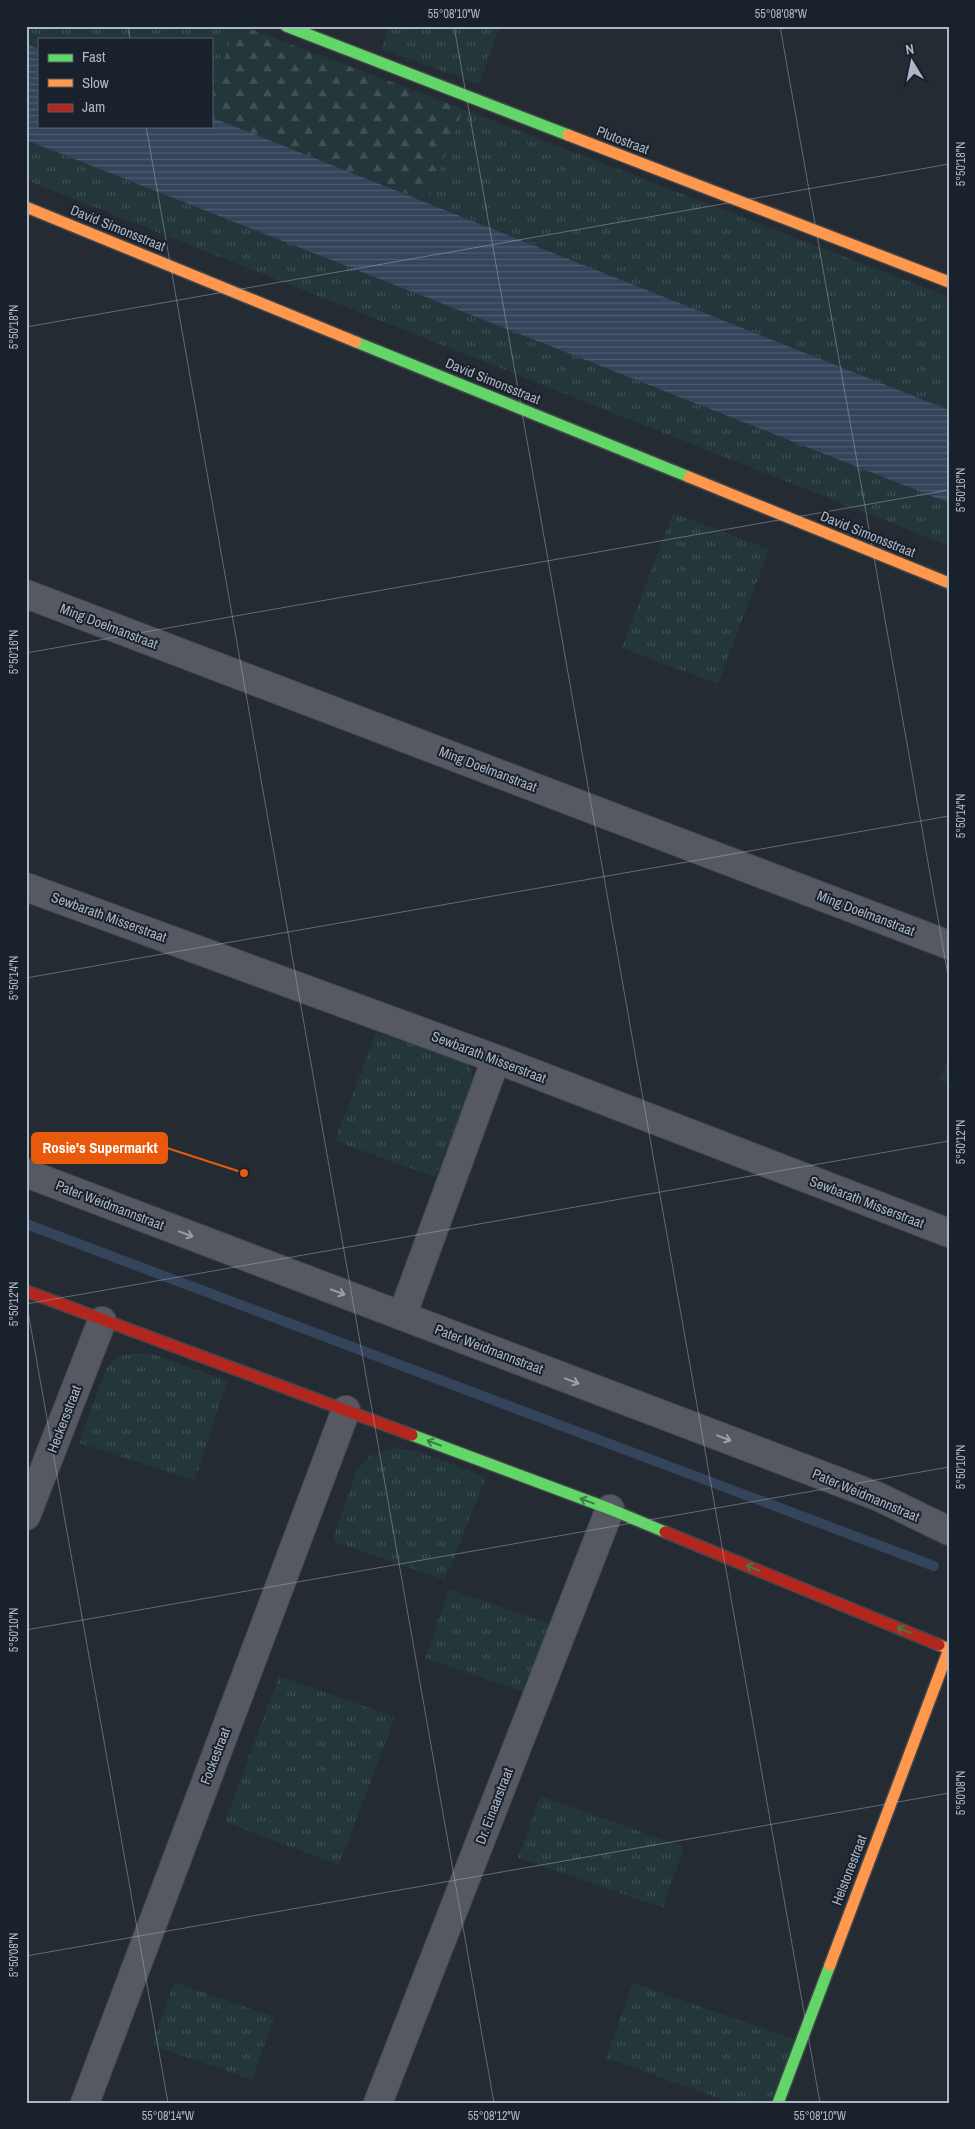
<svg xmlns="http://www.w3.org/2000/svg" width="975" height="2129" font-family="'Archivo Narrow',sans-serif">
<style>
.grass{fill:url(#grass-tufts)}
.forest{fill:url(#forest-firs)}
.water{fill:url(#water-rules)}
.lines{fill:none;stroke-linecap:round;stroke-linejoin:round}
.stream{stroke:#33445b;stroke-width:10}
.street-casing{stroke:#43474d;stroke-width:30}
.fast-casing{stroke:#43474d;stroke-width:14}
.slow-casing{stroke:#43474d;stroke-width:14}
.jam-casing{stroke:#43474d;stroke-width:14}
.street{stroke:#565961;stroke-width:28}
.fast{stroke:#63d668;stroke-width:11}
.slow{stroke:#ff974d;stroke-width:11}
.jam{stroke:#b3261e;stroke-width:11}
.oneway{stroke:#98a0ac}
.oneway2{stroke:#3e7c4a}
.ticks{fill:none;stroke:#aeb7c5;stroke-width:1;stroke-opacity:0.45}
.labels{text-anchor:middle;dominant-baseline:central;stroke-width:4;stroke-linejoin:round;paint-order:stroke}
.street-label{font-size:14px;fill:#aeb7c5;stroke:#19212c}
.leader{fill:none;stroke:#e8590c;stroke-width:2}
.callout-dot{fill:#e8590c;stroke:#19212c;stroke-width:2}
.callout{fill:#e8590c;stroke:#e8590c;stroke-width:2}
.callout-label{font-size:15px;text-anchor:middle;font-weight:bold;fill:#fff}
.neatline{fill:none;stroke:#aeb7c5;stroke-width:2}
.ticks-label{font-size:12px;text-anchor:middle;fill:#aeb7c5}
</style>
<defs>
<pattern id="grass-tufts" width="24" height="20" patternUnits="userSpaceOnUse" patternTransform="scale(1.25)"><rect width="24" height="20" fill="#233639"/><path d="M3 7l-1-3M5 7V3M7 7l1-3M15 17l-1-3M17 17v-4M19 17l1-3" fill="none" stroke="#405154"/></pattern>
<pattern id="forest-firs" width="22" height="20" patternUnits="userSpaceOnUse" patternTransform="scale(1.25)"><rect width="22" height="20" fill="#233639"/><path d="M5 1l3.5 6h-7zM16 11l3.5 6h-7z" fill="#405154"/></pattern>
<pattern id="water-rules" width="6" height="5" patternUnits="userSpaceOnUse" patternTransform="scale(1.25)"><rect width="6" height="5" fill="#33445b"/><path d="M0 2.5h6" fill="none" stroke="#4e5d71"/></pattern>
</defs>
<rect width="100%" height="100%" fill="#252b32"/>
<!-- grass -->
<path class="grass" d="M26 26H237L211 94V39H39V49L26 44Z
M389 26H500L479 84 381 49Z
M463 109 949 297V410L427 202Z
M26 140 949 503V546L26 180Z
M673 513 769 549 718 684 622 648Z
M376 1032 467 1063 472 1072 473 1083 435 1177 335 1141Z
M949 1055V1083L939 1080Z
M134 1353 153 1354 227 1381 195 1481 79 1443 106 1369 116 1357Z
M394 1448 417 1451 486 1477 445 1580 332 1541 357 1470 370 1456Z
M449 1589 550 1624 524 1692 425 1658Z
M279 1676 395 1717 339 1865 225 1822Z
M540 1796 684 1847 663 1908 518 1858Z
M174 1982 274 2017 252 2080 152 2045Z
M633 1983 796 2040 774 2103H733L606 2058Z"/>
<!-- forest -->
<path class="forest" d="M237 26H243L463 109 427 202 211 117V94Z"/>
<!-- water -->
<path class="water" d="M26 44 39 49V126H211V117L949 410V503L26 140Z"/>
<g class="lines">
<!-- stream -->
<path class="stream" d="M26 1224 934 1566"/>
<defs>
<path id="street" d="M26 594 949 945
M26 887 496 1059 949 1233
M26 1173 879 1497 949 1531
M402 1316 496 1059
M26 1516 102 1321
M85 2103 346 1410
M378 2103 610 1509"/>
<path id="fast" d="M286 26 568 135
M356 342 689 477
M412 1435 610 1509 665 1532
M778 2103 830 1965"/>
<path id="slow" d="M568 135 949 282
M26 207 356 342
M689 477 949 583
M830 1965 949 1649 939 1645"/>
<path id="jam" d="M26 1291 412 1435
M665 1532 939 1645"/>
</defs>
<!-- street casing -->
<use href="#street" class="street-casing"/>
<!-- fast casing -->
<use href="#fast" class="fast-casing"/>
<!-- slow casing -->
<use href="#slow" class="slow-casing"/>
<!-- jam casing -->
<use href="#jam" class="jam-casing"/>
<!-- street -->
<use href="#street" class="street"/>
<!-- fast -->
<use href="#fast" class="fast"/>
<!-- slow -->
<use href="#slow" class="slow"/>
<!-- jam -->
<use href="#jam" class="jam"/>
</g>
<!-- one-way arrows -->
<defs><path id="oneway-shaft" d="M-6 0H5M1.5-3L5.5 0L1.5 3" fill="none" stroke-width="1.6" stroke-linecap="round" stroke-linejoin="round" transform="scale(1.25)"/></defs>
<g class="oneway">
<use href="#oneway-shaft" transform="translate(186 1234) rotate(21)"/>
<use href="#oneway-shaft" transform="translate(338 1292) rotate(21)"/>
<use href="#oneway-shaft" transform="translate(572 1381) rotate(21)"/>
<use href="#oneway-shaft" transform="translate(724 1438) rotate(21)"/>
</g>
<g class="oneway2">
<use href="#oneway-shaft" transform="translate(434 1443) rotate(-159)"/>
<use href="#oneway-shaft" transform="translate(587 1501) rotate(-159)"/>
<use href="#oneway-shaft" transform="translate(753 1568) rotate(-158)"/>
<use href="#oneway-shaft" transform="translate(904 1630) rotate(-158)"/>
</g>
<!-- ticks -->
<path class="ticks" d="M128 26 130 39M454 26 820 2103M780 26 949 981M146 126 494 2103M26 327 949 164M26 653 949 490M26 978 949 816M26 1300 168 2103M26 1304 949 1141M26 1630 949 1467M26 1956 949 1793"/>
<g class="labels">
<!-- street labels -->
<g class="street-label">
<text transform="translate(623 140) rotate(21)">Plutostraat</text>
<text transform="translate(118 228) rotate(22)">David Simonsstraat</text>
<text transform="translate(493 381) rotate(22)">David Simonsstraat</text>
<text transform="translate(868 534) rotate(22)">David Simonsstraat</text>
<text transform="translate(109 626) rotate(21)">Ming Doelmanstraat</text>
<text transform="translate(488 769) rotate(21)">Ming Doelmanstraat</text>
<text transform="translate(866 913) rotate(21)">Ming Doelmanstraat</text>
<text transform="translate(109 917) rotate(20)">Sewbarath Misserstraat</text>
<text transform="translate(489 1057) rotate(21)">Sewbarath Misserstraat</text>
<text transform="translate(867 1202) rotate(21)">Sewbarath Misserstraat</text>
<text transform="translate(110 1205) rotate(21)">Pater Weidmannstraat</text>
<text transform="translate(489 1349) rotate(21)">Pater Weidmannstraat</text>
<text transform="translate(64 1419) rotate(-69)">Heckersstraat</text>
<text transform="translate(866 1495) rotate(23)">Pater Weidmannstraat</text>
<text transform="translate(215 1756) rotate(-69)">Fockestraat</text>
<text transform="translate(494 1806) rotate(-69)">Dr. Einaarstraat</text>
<text transform="translate(849 1870) rotate(-69)">Helstonestraat</text>
</g>
</g>
<!-- callouts -->
<path class="leader" d="M244 1173L167 1148"/>
<circle class="callout-dot" cx="244" cy="1173" r="5"/>
<rect class="callout" x="32" y="1133" width="135" height="30" rx="5"/>
<g class="callout-label">
<text x="100" y="1153">Rosie's Supermarkt</text>
</g>
<!-- border -->
<rect width="975" height="2129" fill="none" stroke="#19212c" stroke-width="55"/>
<!-- legend -->
<rect x="38" y="38" width="175" height="90" fill="#19212c" stroke="#555d69"/>
<rect x="48" y="54" width="25" height="8" fill="#63d668" stroke="#555d69"/>
<text x="82" y="62" font-size="15" fill="#aeb7c5">Fast</text>
<rect x="48" y="79" width="25" height="8" fill="#ff974d" stroke="#555d69"/>
<text x="82" y="88" font-size="15" fill="#aeb7c5">Slow</text>
<rect x="48" y="104" width="25" height="8" fill="#b3261e" stroke="#555d69"/>
<text x="82" y="112" font-size="15" fill="#aeb7c5">Jam</text>
<!-- north arrow -->
<g transform="translate(912 62) rotate(350)" stroke="#19212c" stroke-width="4" paint-order="stroke">
<path d="M0-4L9 19L0 12L-9 19Z" fill="#aeb7c5"/>
<text y="-8" font-size="14" font-weight="bold" text-anchor="middle" fill="#aeb7c5">N</text>
</g>
<rect x="28" y="28" width="920" height="2074" class="neatline"/>
<g class="ticks-label">
<text x="454" y="18">55°08'10"W</text>
<text x="781" y="18">55°08'08"W</text>
<text transform="translate(961 164) rotate(-90)" y="4">5°50'18"N</text>
<text transform="translate(14 327) rotate(-90)" y="4">5°50'18"N</text>
<text transform="translate(961 490) rotate(-90)" y="4">5°50'16"N</text>
<text transform="translate(14 652) rotate(-90)" y="4">5°50'16"N</text>
<text transform="translate(961 816) rotate(-90)" y="4">5°50'14"N</text>
<text transform="translate(14 978) rotate(-90)" y="4">5°50'14"N</text>
<text transform="translate(961 1142) rotate(-90)" y="4">5°50'12"N</text>
<text transform="translate(14 1304) rotate(-90)" y="4">5°50'12"N</text>
<text transform="translate(961 1467) rotate(-90)" y="4">5°50'10"N</text>
<text transform="translate(14 1630) rotate(-90)" y="4">5°50'10"N</text>
<text transform="translate(961 1793) rotate(-90)" y="4">5°50'08"N</text>
<text transform="translate(14 1955) rotate(-90)" y="4">5°50'08"N</text>
<text x="168" y="2120">55°08'14"W</text>
<text x="494" y="2120">55°08'12"W</text>
<text x="820" y="2120">55°08'10"W</text>
</g>
</svg>
